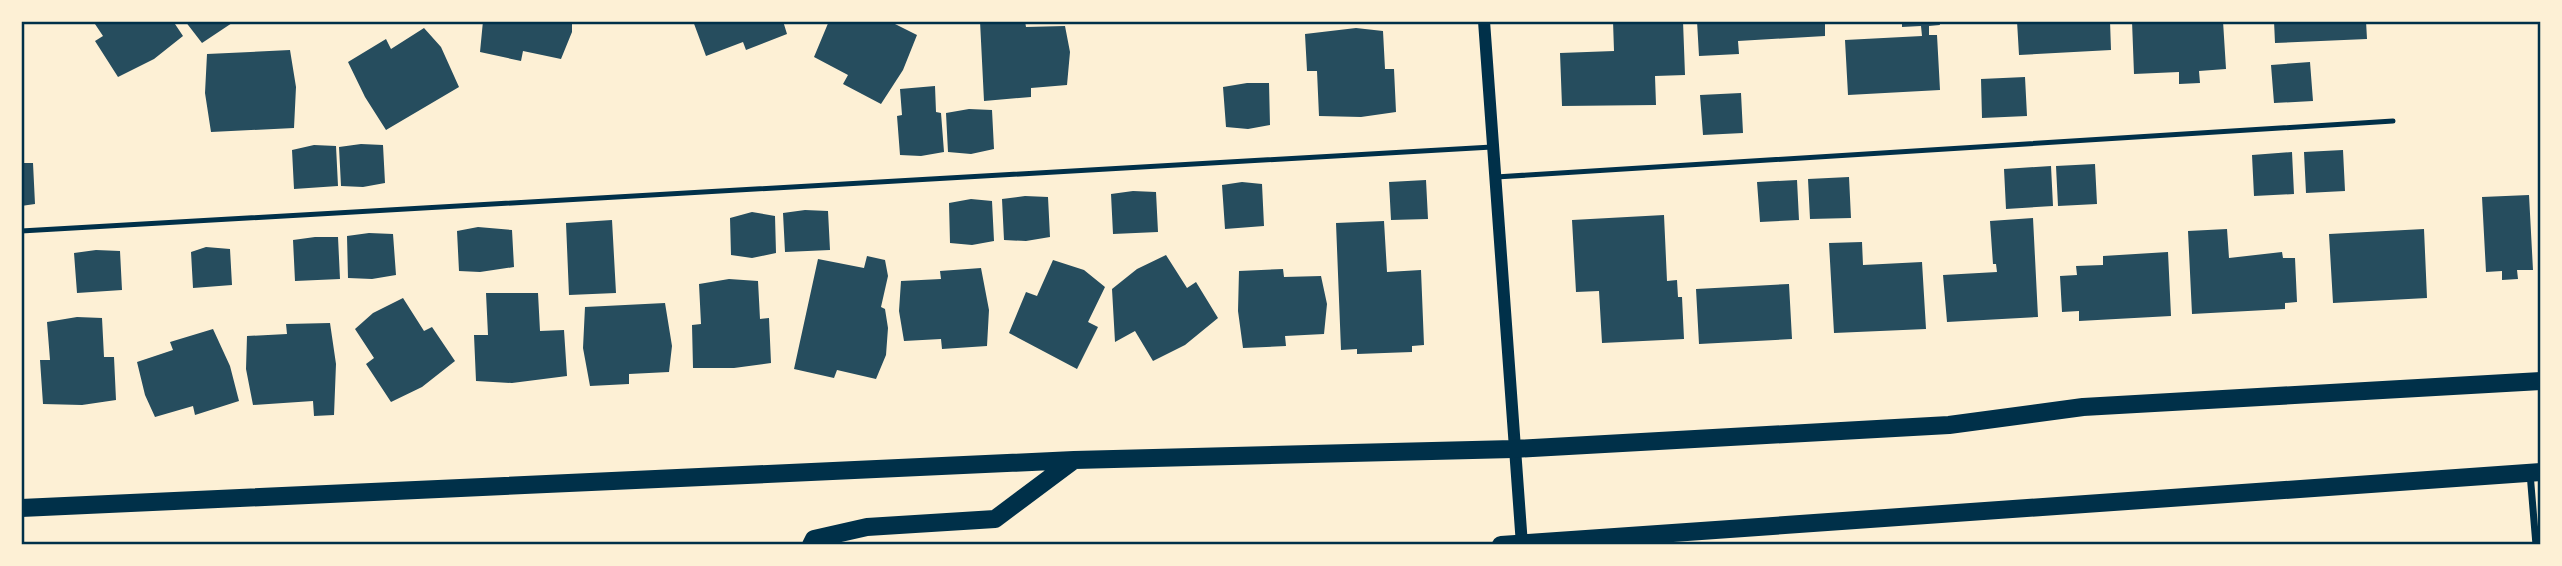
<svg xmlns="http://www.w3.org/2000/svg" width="2562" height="566" font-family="'Sofia Sans Condensed',sans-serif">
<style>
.building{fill:#264d5e}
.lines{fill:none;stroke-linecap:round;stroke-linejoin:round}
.service{stroke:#003049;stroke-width:5}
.minor{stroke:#003049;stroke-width:7}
.tertiary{stroke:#003049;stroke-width:12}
.primary{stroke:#003049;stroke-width:18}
.neatline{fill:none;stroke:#003049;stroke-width:2.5}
</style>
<rect width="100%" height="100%" fill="#fdf0d5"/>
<!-- building -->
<path class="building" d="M93 21H173L183 36 154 59 118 77 95 41 103 36Z
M185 21H235L202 43Z
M483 21H572V32L561 59 523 51 521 61 480 52Z
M693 21H783L787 34 746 50 743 42 706 56Z
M829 21H889L917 35 903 70 881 104 843 84 848 75 814 57Z
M980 21H1025L1026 27 1065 26 1070 52 1067 85 1031 88V97L984 101Z
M1613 21H1683L1685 75 1655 76 1656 105 1562 106 1560 53 1614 51Z
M1697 21H1825V36L1738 41 1739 54 1699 56Z
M1902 21H1939L1940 25 1929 26V35H1937L1940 90 1848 95 1845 40 1922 36 1921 26 1902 27Z
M2017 21H2110L2111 50 2019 55Z
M2132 21H2223L2226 69 2199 71 2200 83 2179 84V72L2134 74Z
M2274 21H2366L2367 39 2275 43Z
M424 28 441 47 459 87 386 130 365 97 348 62 386 39 391 49Z
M1356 28 1383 31 1385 69H1394L1396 112 1361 117 1319 116 1317 71H1307L1305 34Z
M290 50 296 87 294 128 211 132 205 93 207 54Z
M2310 62 2313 101 2274 103 2271 65Z
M2025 77 2027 116 1982 118 1981 79Z
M1247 83H1269L1270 125 1248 129 1226 127 1223 87Z
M935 86 936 112 941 113 944 152 921 156 900 155 897 116 902 115 900 89Z
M1741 93 1743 133 1703 135 1700 95Z
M969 109 992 110 994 149 971 154 948 152 946 113Z
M361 144 383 145 385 183 363 187 341 186 339 147Z
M314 145 336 146 338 186 294 189 292 150Z
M2343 150 2345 191 2306 193 2304 152Z
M2292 152 2294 194 2254 196 2252 155Z
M21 163H33L35 204 21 206Z
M2095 164 2097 204 2058 206 2056 166Z
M2051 166 2053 206 2006 209 2004 169Z
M1849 177 1851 218 1810 219 1808 179Z
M1426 180 1428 219 1391 220 1389 182Z
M1797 180 1799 220 1760 222 1757 182Z
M1242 182 1262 184 1264 226 1225 229 1222 185Z
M1133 191 1156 192 1158 232 1113 234 1111 194Z
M2529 195 2533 270H2517L2518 279 2502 280V271L2486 272 2482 197Z
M1025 196 1048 197 1050 237 1026 241 1004 240 1002 199Z
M971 199 992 201 994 241 972 245 950 243 949 203Z
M805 210 828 211 830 250 785 252 783 213Z
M752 212 775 216 776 253 752 258 731 255 730 218Z
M1664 215 1667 281 1677 280 1678 297H1682L1684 339 1602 343 1599 291 1576 292 1572 220Z
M2033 218 2038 317 1947 322 1943 275 1997 272 1996 264H1993L1990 221Z
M612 220 616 293 569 295 566 223Z
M1384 221 1387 272 1421 270 1424 345 1412 346V352L1357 354V349L1341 350 1336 223Z
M478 227 512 230 514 267 480 272 459 271 457 231Z
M2227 229 2229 258 2282 252 2283 258H2295L2297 302 2285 303V309L2192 314 2188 231Z
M2424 229 2427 298 2333 303 2329 234Z
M369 233 393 234 396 275 372 279 348 278 347 236Z
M315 237H338L340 279 295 281 293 240Z
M1862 242 1863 265 1922 262 1926 329 1834 333 1829 243Z
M206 247 230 249 232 285 193 288 191 252Z
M96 250 120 251 122 290 77 293 74 253Z
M2168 252 2171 316 2079 321V311L2062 312 2060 276 2077 275 2076 266 2103 265V256Z
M1166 255 1187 288 1196 282 1218 318 1185 345 1153 361 1135 331 1115 342 1112 289 1137 269Z
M867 256 885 260 888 276 881 307 885 309 888 328 886 355 876 379 837 370 834 378 794 369 818 259 864 268Z
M1053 260 1084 270 1105 287 1088 322 1098 327 1077 369 1009 333 1026 292 1037 296Z
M981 268 989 310 987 346 942 349 941 339 904 341 899 311 901 281 941 279 940 271Z
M1283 269 1284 277 1321 276 1327 304 1324 334 1285 336 1286 346 1243 348 1238 311 1239 271Z
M729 279 758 281 760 319 769 318 771 363 734 368H693L692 325 701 324 699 284Z
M1789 284 1792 339 1699 344 1696 289Z
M486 293H538L540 331 564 330 567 376 512 383 476 381 474 335H488Z
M403 298 424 331 432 327 455 361 422 387 391 402 366 364 374 358 355 329 373 313Z
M665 303 672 346 669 372 629 374V384L590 386 583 348 585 307Z
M77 317 102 318 104 357H114L116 400 82 405 43 404 40 360H50L47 322Z
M330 323 336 364 334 415 314 416 313 401 253 405 246 369 247 336 287 334 286 324Z
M213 329 230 366 239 401 195 415 193 406 155 417 145 395 137 362 173 350 170 342Z"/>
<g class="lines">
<!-- service -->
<path class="service" d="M1496 177 2393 121
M21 231 1492 147"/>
<!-- minor -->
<path class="minor" d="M2530 473 2536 545"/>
<!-- tertiary -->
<path class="tertiary" d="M1484 21 1522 545"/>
<!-- primary -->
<path class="primary" d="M21 508 1074 460 1513 449 1949 425 2083 407 2541 381
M811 545 814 539 867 527 995 519 1074 460
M1501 545 2541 472"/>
</g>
<!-- border -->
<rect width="2562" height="566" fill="none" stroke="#fdf0d5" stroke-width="46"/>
<rect x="23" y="23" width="2516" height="520" class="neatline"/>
</svg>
